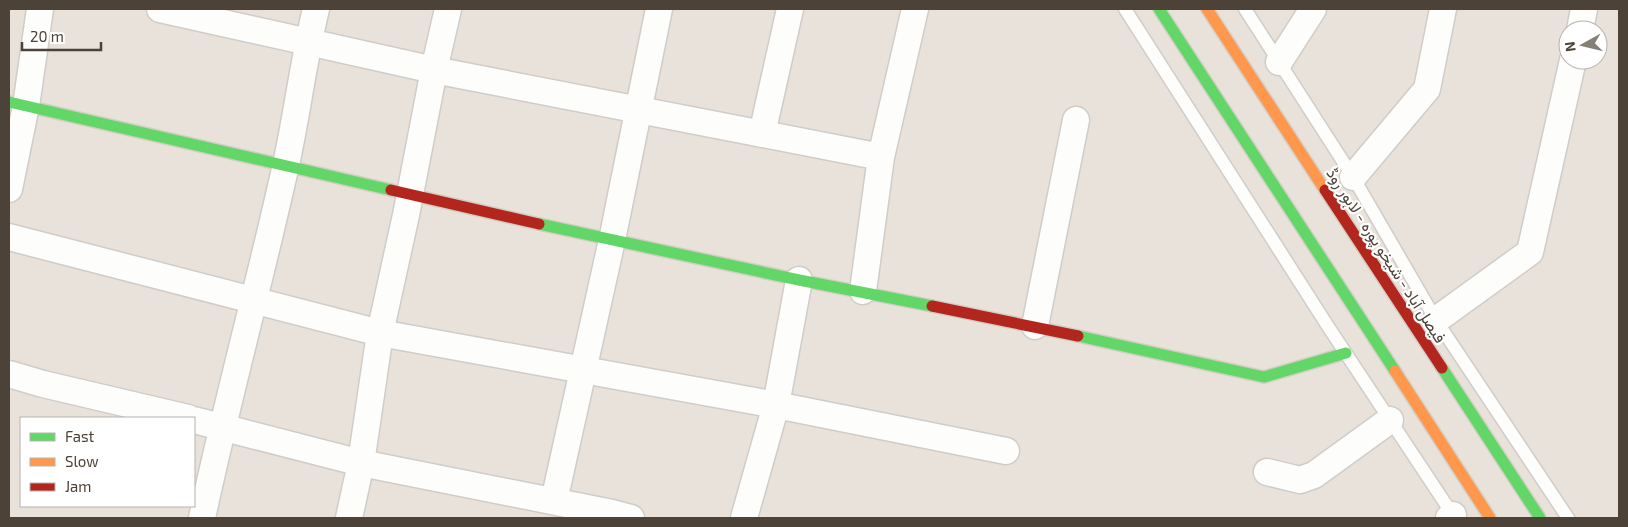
<svg xmlns="http://www.w3.org/2000/svg" width="1628" height="527" font-family="'Exo 2',Vazirmatn,sans-serif">
<style>
.residential{fill:#e8e2db;fill-rule:evenodd}
.lines{fill:none;stroke-linecap:round;stroke-linejoin:round}
.lane-casing{stroke:#d0ccc8;stroke-width:15}
.street-casing{stroke:#d0ccc8;stroke-width:29}
.fast-casing{stroke:#d3cec4;stroke-width:14}
.slow-casing{stroke:#d3cec4;stroke-width:14}
.jam-casing{stroke:#d3cec4;stroke-width:14}
.lane{stroke:#fdfdfc;stroke-width:12}
.street{stroke:#fdfdfc;stroke-width:26}
.fast{stroke:#63d668;stroke-width:11}
.slow{stroke:#ff974d;stroke-width:11}
.jam{stroke:#b3261e;stroke-width:11}
.labels{text-anchor:middle;dominant-baseline:central;stroke-width:4.5;stroke-linejoin:round;paint-order:stroke}
.street-label{font-size:16px;fill:#4c4237;stroke:#fff}
</style>
<rect width="100%" height="100%" fill="#f3f1ee"/>
<!-- residential -->
<path class="residential" d="M9 9H1619V518H9ZM1568 30H1598V60H1568ZM21 418H194V506H21Z"/>
<g class="lines">
<defs>
<path id="lane" d="M1125 9 1329 328 1455 518
M1245 9 1353 177 1436 320 1568 518"/>
<path id="street" d="M160 9 434 70 881 157
M1580 30 1584 9
M1279 62 1313 9
M762 134 790 9
M1353 177 1427 89 1443 9
M9 189 26 106 40 9
M9 237 380 333 776 405 1006 451
M863 291 881 157 915 9
M1436 320 1530 252 1573 60
M1035 326 1076 120
M9 374 43 384 188 418
M194 420 361 463 612 513 631 518
M1267 472 1300 480 1314 475 1390 420
M554 501 612 240 659 9
M202 518C227 401 259 285 285 169 297 116 303 62 316 9
M349 518 361 463 380 333 406 215 434 70 448 9
M744 518 776 405 799 280
M1449 518 1453 515"/>
<path id="fast" d="M1159 9 1395 371
M9 102 391 190
M539 224 799 280 932 306
M1078 336 1264 377 1346 353
M1442 368 1540 518"/>
<path id="slow" d="M1207 9 1325 190
M1395 371 1490 518"/>
<path id="jam" d="M391 190 539 224
M1325 190 1442 368
M932 306 1078 336"/>
</defs>
<!-- lane casing -->
<use href="#lane" class="lane-casing"/>
<!-- street casing -->
<use href="#street" class="street-casing"/>
<!-- fast casing -->
<use href="#fast" class="fast-casing"/>
<!-- slow casing -->
<use href="#slow" class="slow-casing"/>
<!-- jam casing -->
<use href="#jam" class="jam-casing"/>
<!-- lane -->
<use href="#lane" class="lane"/>
<!-- street -->
<use href="#street" class="street"/>
<!-- fast -->
<use href="#fast" class="fast"/>
<!-- slow -->
<use href="#slow" class="slow"/>
<!-- jam -->
<use href="#jam" class="jam"/>
</g>
<g class="labels">
<!-- street labels -->
<g class="street-label">
<text transform="translate(1387 255) rotate(57)">فیصل آباد - شیخو پورہ - لاہور روڈ</text>
</g>
</g>
<!-- border -->
<rect width="1628" height="527" fill="none" stroke="#4c4237" stroke-width="20"/>
<!-- legend -->
<rect x="20" y="417" width="175" height="90" fill="#ffffff" stroke="#b7b3af"/>
<rect x="30" y="433" width="25" height="8" fill="#63d668" stroke="#b7b3af"/>
<text x="65" y="442" font-size="15" fill="#4c4237">Fast</text>
<rect x="30" y="458" width="25" height="8" fill="#ff974d" stroke="#b7b3af"/>
<text x="65" y="467" font-size="15" fill="#4c4237">Slow</text>
<rect x="30" y="483" width="25" height="8" fill="#b3261e" stroke="#b7b3af"/>
<text x="65" y="492" font-size="15" fill="#4c4237">Jam</text>
<!-- north arrow -->
<g transform="translate(1583 45) rotate(262)"><circle r="24" fill="#ffffff" stroke="#b7b3af"/>
<path d="M0-4L9 19L0 12L-9 19Z" fill="#867f77"/>
<text y="-8" font-size="14" font-weight="bold" text-anchor="middle" fill="#4c4237">N</text>
</g>
<!-- scale -->
<path d="M22 42v8h79v-8" fill="none" stroke="#4c4237" stroke-width="2.5"/>
<text x="30" y="42" font-size="15" fill="#4c4237" stroke="#ffffff" stroke-width="4" paint-order="stroke">20 m</text>
</svg>
